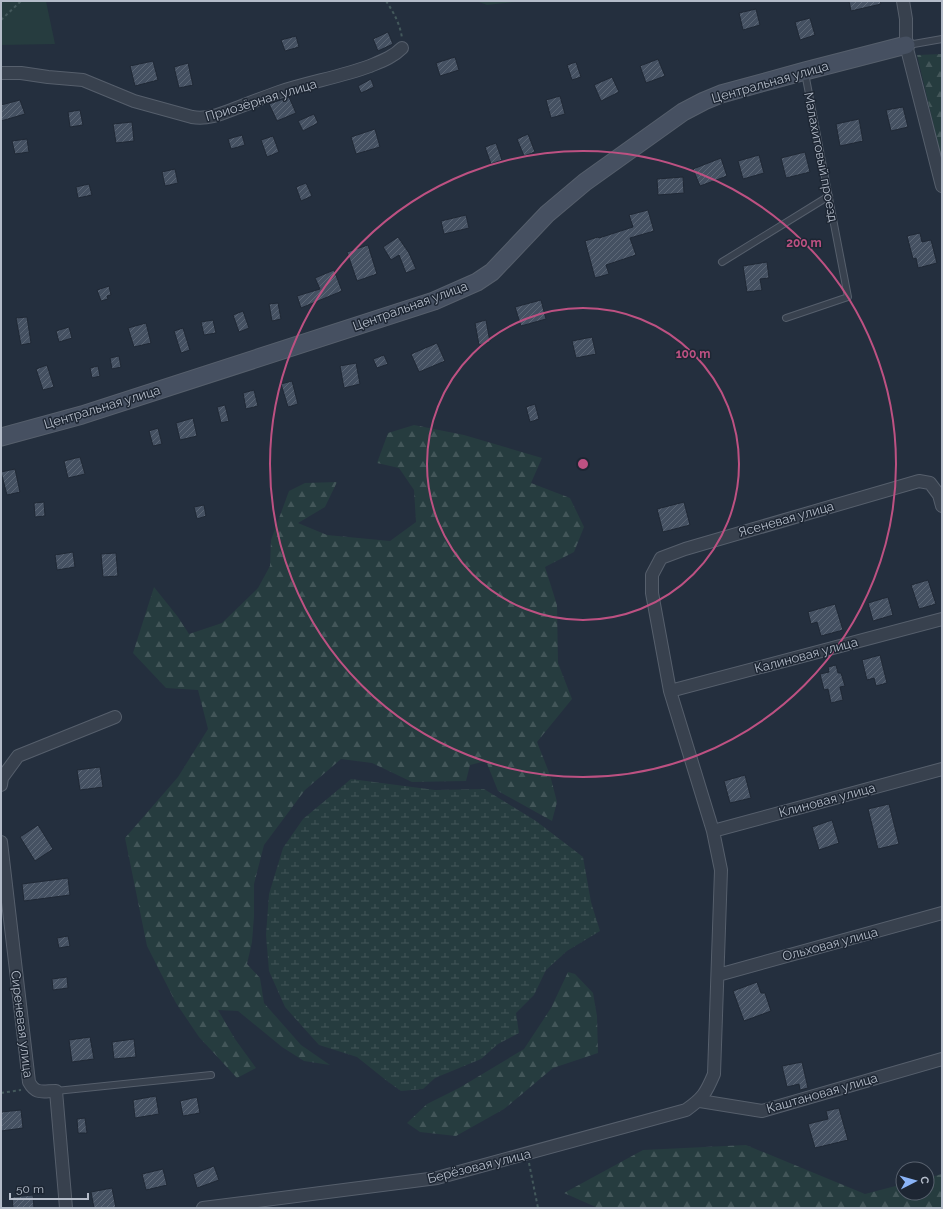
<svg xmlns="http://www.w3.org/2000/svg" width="943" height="1209" font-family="Raleway,sans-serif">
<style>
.green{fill:#263c3f}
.forest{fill:url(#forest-firs)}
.wetland{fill:url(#wetland-marsh)}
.building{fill:url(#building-hatch);stroke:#1f2835}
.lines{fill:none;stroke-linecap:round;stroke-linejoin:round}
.lane-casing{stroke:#565f6c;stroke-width:8}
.street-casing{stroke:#565f6c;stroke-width:14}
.secondary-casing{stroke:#565f6c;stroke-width:19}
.path{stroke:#44595c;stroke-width:2;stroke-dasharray:3 3;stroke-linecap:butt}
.lane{stroke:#38414e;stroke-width:6}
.street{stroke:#38414e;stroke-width:12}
.secondary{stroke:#465061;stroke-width:17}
.ring{fill:none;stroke:#bd5182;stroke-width:2}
.labels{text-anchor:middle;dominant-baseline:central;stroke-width:3;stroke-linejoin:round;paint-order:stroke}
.street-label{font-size:13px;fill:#b4bcc9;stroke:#1d2633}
.centre{fill:#bd5182;stroke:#1d2633;stroke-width:2}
.ring-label{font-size:12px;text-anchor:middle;font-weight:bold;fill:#bd5182;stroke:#1d2633;stroke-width:3;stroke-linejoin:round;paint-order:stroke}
</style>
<defs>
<pattern id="forest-firs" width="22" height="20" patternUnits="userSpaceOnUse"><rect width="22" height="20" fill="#263c3f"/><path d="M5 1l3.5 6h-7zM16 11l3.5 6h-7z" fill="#435659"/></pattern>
<pattern id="wetland-marsh" width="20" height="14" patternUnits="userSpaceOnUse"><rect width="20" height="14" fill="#263c3f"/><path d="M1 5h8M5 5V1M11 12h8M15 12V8" fill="none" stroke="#435659"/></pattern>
<pattern id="building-hatch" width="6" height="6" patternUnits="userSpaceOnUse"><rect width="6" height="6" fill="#455162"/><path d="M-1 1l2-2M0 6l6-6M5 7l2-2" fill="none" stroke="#5d6877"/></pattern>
</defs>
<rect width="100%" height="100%" fill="#242f3e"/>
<!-- green -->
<path class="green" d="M1 1H46L55 44 1 45Z
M476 1H525L487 5Z"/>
<!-- forest -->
<path class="forest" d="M942 54V160L917 55Z
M414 425 464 435 542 458 531 483 570 498 584 527 574 552 545 567 557 605 558 663 572 699 537 742 550 775 557 802 552 821 498 791 486 761 470 765 466 781 412 782 372 763 341 759 305 790 264 845 254 884V916L252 942 247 964 260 978 264 1003 301 1045 330 1065 304 1061 282 1047 238 1011 218 1010 235 1039 256 1068 237 1078 199 1037 176 1003 147 946 125 838 178 777 208 729 198 690 166 688 133 653 154 587 178 617 189 634 222 623 258 588 270 566 271 540 289 491 305 483 337 482 325 507 298 523 327 535 390 541 416 522 414 490 399 468 377 463 388 433Z
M568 972 575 974 593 993 597 1016 598 1053 553 1068 504 1109 456 1136 420 1132 407 1123 427 1104 459 1088 524 1049 551 1008Z
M746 1145 865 1194 903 1184V1193H927V1178L942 1174V1208H598L564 1193 643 1150Z"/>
<!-- wetland -->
<path class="wetland" d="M351 779 435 790 484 789 536 821 583 857 591 902 600 931 567 951 546 970 534 995 516 1013 519 1033 498 1044 481 1059 435 1078 423 1089 401 1091 387 1081 357 1057 319 1045 285 1007 269 971 266 935 269 894 283 848 303 819Z"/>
<!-- building -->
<path class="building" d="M849 1H880L881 4 851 11Z
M756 9 760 25 743 30 739 13Z
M810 18 815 35 800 40 795 22Z
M388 32 393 44 378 51 373 39Z
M296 36 299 47 285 51 281 40Z
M455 57 459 70 440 76 436 63Z
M658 59 665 76 646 83 640 66Z
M153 61 158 80 135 86 130 66Z
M576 62 581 77 572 80 567 65Z
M188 63 193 85 179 88 174 67Z
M612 77 619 92 601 101 594 85Z
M371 79 374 87 361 93 358 86Z
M560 96 565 114 551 118 546 100Z
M289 97 296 113 277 121 269 104Z
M20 100 25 114 1 121V105Z
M903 107 908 127 891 131 886 110Z
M80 110 83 125 70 127 68 112Z
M314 114 318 123 303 131 298 121Z
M859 119 863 141 840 146 836 124Z
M132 122 134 141 116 143 113 124Z
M375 129 380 147 356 154 351 137Z
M528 134 535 152 524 156 517 139Z
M242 135 245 145 231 149 228 139Z
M273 136 279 152 267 157 261 140Z
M27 139 29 152 15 154 12 141Z
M496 143 502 160 491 164 485 147Z
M805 152 810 172 786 178 781 158Z
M759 155 764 173 743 179 738 161Z
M721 158 727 176 700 186 693 169Z
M175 169 178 183 165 186 162 172Z
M683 177 684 193 658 195 657 179Z
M306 183 312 196 301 201 296 187Z
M89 184 92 195 78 198 76 187Z
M648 210 654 231 630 238 636 255 606 265 609 274 595 278 585 241 598 237 599 238 633 227 629 215Z
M466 215 469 228 444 234 441 221Z
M920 233 922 242 931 240 937 263 918 268 916 258 913 259 907 236Z
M398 237 409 253 416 269 406 273 399 255 391 260 383 247Z
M368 245 377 274 357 281 347 252Z
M767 262 769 278 760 279 762 290 747 292 743 266Z
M334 270 342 291 301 308 297 296 320 289 315 278Z
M109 286 111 295 107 296 108 299 101 301 97 290Z
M541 300 546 319 521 326 515 307Z
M278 303 281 319 272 321 269 304Z
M243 311 249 328 239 332 233 315Z
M27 317 31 343 21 345 16 318Z
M213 320 216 333 204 335 201 322Z
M486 320 490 342 479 345 475 323Z
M146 323 151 343 134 347 128 328Z
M69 327 72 338 59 342 56 331Z
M183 328 190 350 181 353 174 331Z
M592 337 596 354 576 358 572 341Z
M437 343 445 361 419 372 411 354Z
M384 355 388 364 377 368 373 359Z
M119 356 121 367 112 369 110 358Z
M356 363 360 384 344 388 340 366Z
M47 365 54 387 43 390 36 369Z
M98 366 100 376 92 378 90 368Z
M292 381 298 404 288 407 281 384Z
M254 390 258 406 246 409 243 393Z
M535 404 539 419 530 422 526 407Z
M225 405 229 421 221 423 217 407Z
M193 418 197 436 180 440 176 423Z
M158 428 162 444 153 446 149 431Z
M80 457 85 474 68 478 64 461Z
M15 469 20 492 7 495 1 472Z
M44 502 45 516 35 517 34 503Z
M684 502 690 525 663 532 657 509Z
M204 505 206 516 197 519 194 507Z
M73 552 75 567 57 570 55 555Z
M116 553 118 576 103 577 101 554Z
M928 580 936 604 919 609 911 585Z
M888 597 893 615 873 621 868 603Z
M835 604 843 630 821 636 817 622 811 624 808 612Z
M880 655 887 683 876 686 874 678 867 680 862 660Z
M836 665 838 673H841L845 686 840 687 843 700 831 703 828 689 824 690 820 674 829 672 828 667Z
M100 767 103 787 80 790 77 770Z
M745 775 751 798 730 803 724 781Z
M889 804 899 844 878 849 868 809Z
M832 820 839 843 819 850 812 827Z
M38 825 53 849 35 861 20 837Z
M68 878 70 895 24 901 22 884Z
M68 936 70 946 59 948 57 938Z
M67 977 68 988 53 990 52 979Z
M757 982 761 993H765L771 1011 744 1021 733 991Z
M90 1037 94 1059 72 1062 69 1040Z
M134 1039 136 1057 114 1059 112 1042Z
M802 1062 808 1088 800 1090 799 1084 787 1087 782 1066Z
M156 1096 159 1114 135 1118 133 1100Z
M197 1097 200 1113 183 1116 180 1101Z
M839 1108 848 1140 815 1148 808 1124 828 1119 826 1111Z
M21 1110 23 1128 1 1131V1112Z
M85 1118 87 1133H78L77 1119Z
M214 1166 219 1180 197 1188 193 1174Z
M163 1169 167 1185 146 1190 142 1174Z
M112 1188 116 1208H94L91 1192Z
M33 1195 34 1208H13L12 1197Z"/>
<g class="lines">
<defs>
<path id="lane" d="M908 45 942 39
M722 262 829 196
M786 318 848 297 805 73
M56 1091 211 1075"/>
<path id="street" d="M903 1 906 19V45L942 186
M1 73H21L48 77 83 80 134 101 192 117C209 120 223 113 239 107 252 102 265 97 279 92 309 82 340 77 370 66 382 61 393 57 402 48
M670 691 942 619
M1 785 2 778 18 756 115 717
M713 831 942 769
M1 842 29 1082C36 1095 43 1091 56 1091L66 1208
M718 975 942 913
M700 1101 762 1111 942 1059
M203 1208 437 1178 686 1110C703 1098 706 1093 714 1074L721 870 713 831 670 691 652 593V575L661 558 685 549 919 481 930 483 939 495 942 506"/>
<path id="secondary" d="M1 437 82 415 434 301 477 282 492 272 547 214 585 182 683 112 704 101 721 94 805 71 906 45"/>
</defs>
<!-- lane casing -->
<use href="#lane" class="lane-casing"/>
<!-- street casing -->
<use href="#street" class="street-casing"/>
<!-- secondary casing -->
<use href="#secondary" class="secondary-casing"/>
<!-- path -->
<path class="path" d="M386 1C394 13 400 24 402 38
M1 20 21 1
M1 1093 21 1090
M529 1163 538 1208"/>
<!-- lane -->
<use href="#lane" class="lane"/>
<!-- street -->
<use href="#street" class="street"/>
<!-- secondary -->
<use href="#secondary" class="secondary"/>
</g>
<!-- distance rings -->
<g class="ring">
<circle cx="583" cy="464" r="156"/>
<circle cx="583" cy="464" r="313"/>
</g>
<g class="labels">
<!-- street labels -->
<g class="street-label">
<text transform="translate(770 82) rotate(-16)">Центральная улица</text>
<text transform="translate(261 100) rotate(-17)">Приозёрная улица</text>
<text transform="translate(821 157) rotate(79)">Малахитовый проезд</text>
<text transform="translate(410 306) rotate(-20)">Центральная улица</text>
<text transform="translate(102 407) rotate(-17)">Центральная улица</text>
<text transform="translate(786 519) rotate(-16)">Ясеневая улица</text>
<text transform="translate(806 655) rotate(-15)">Калиновая улица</text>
<text transform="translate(827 800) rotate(-15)">Клиновая улица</text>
<text transform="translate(830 944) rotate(-15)">Ольховая улица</text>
<text transform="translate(22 1024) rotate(83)">Сиреневая улица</text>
<text transform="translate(822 1093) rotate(-16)">Каштановая улица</text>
<text transform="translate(479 1166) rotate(-14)">Берёзовая улица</text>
</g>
</g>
<circle cx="583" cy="464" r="6" class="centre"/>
<g class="ring-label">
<text x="804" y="247">200 m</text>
<text x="693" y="358">100 m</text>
</g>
<!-- border -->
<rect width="943" height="1209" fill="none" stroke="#b4bcc9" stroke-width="4"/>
<!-- north arrow -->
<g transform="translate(915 1181) rotate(84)"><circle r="19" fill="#1d2633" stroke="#59626f"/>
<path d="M0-3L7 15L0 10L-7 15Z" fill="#8ab4f8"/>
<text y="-6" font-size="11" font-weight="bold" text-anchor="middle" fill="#b4bcc9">С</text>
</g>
<!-- scale -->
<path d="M10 1193v6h78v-6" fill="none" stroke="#b4bcc9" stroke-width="2"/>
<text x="16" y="1193" font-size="12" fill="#b4bcc9" stroke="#1d2633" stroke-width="3" paint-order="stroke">50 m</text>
</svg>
